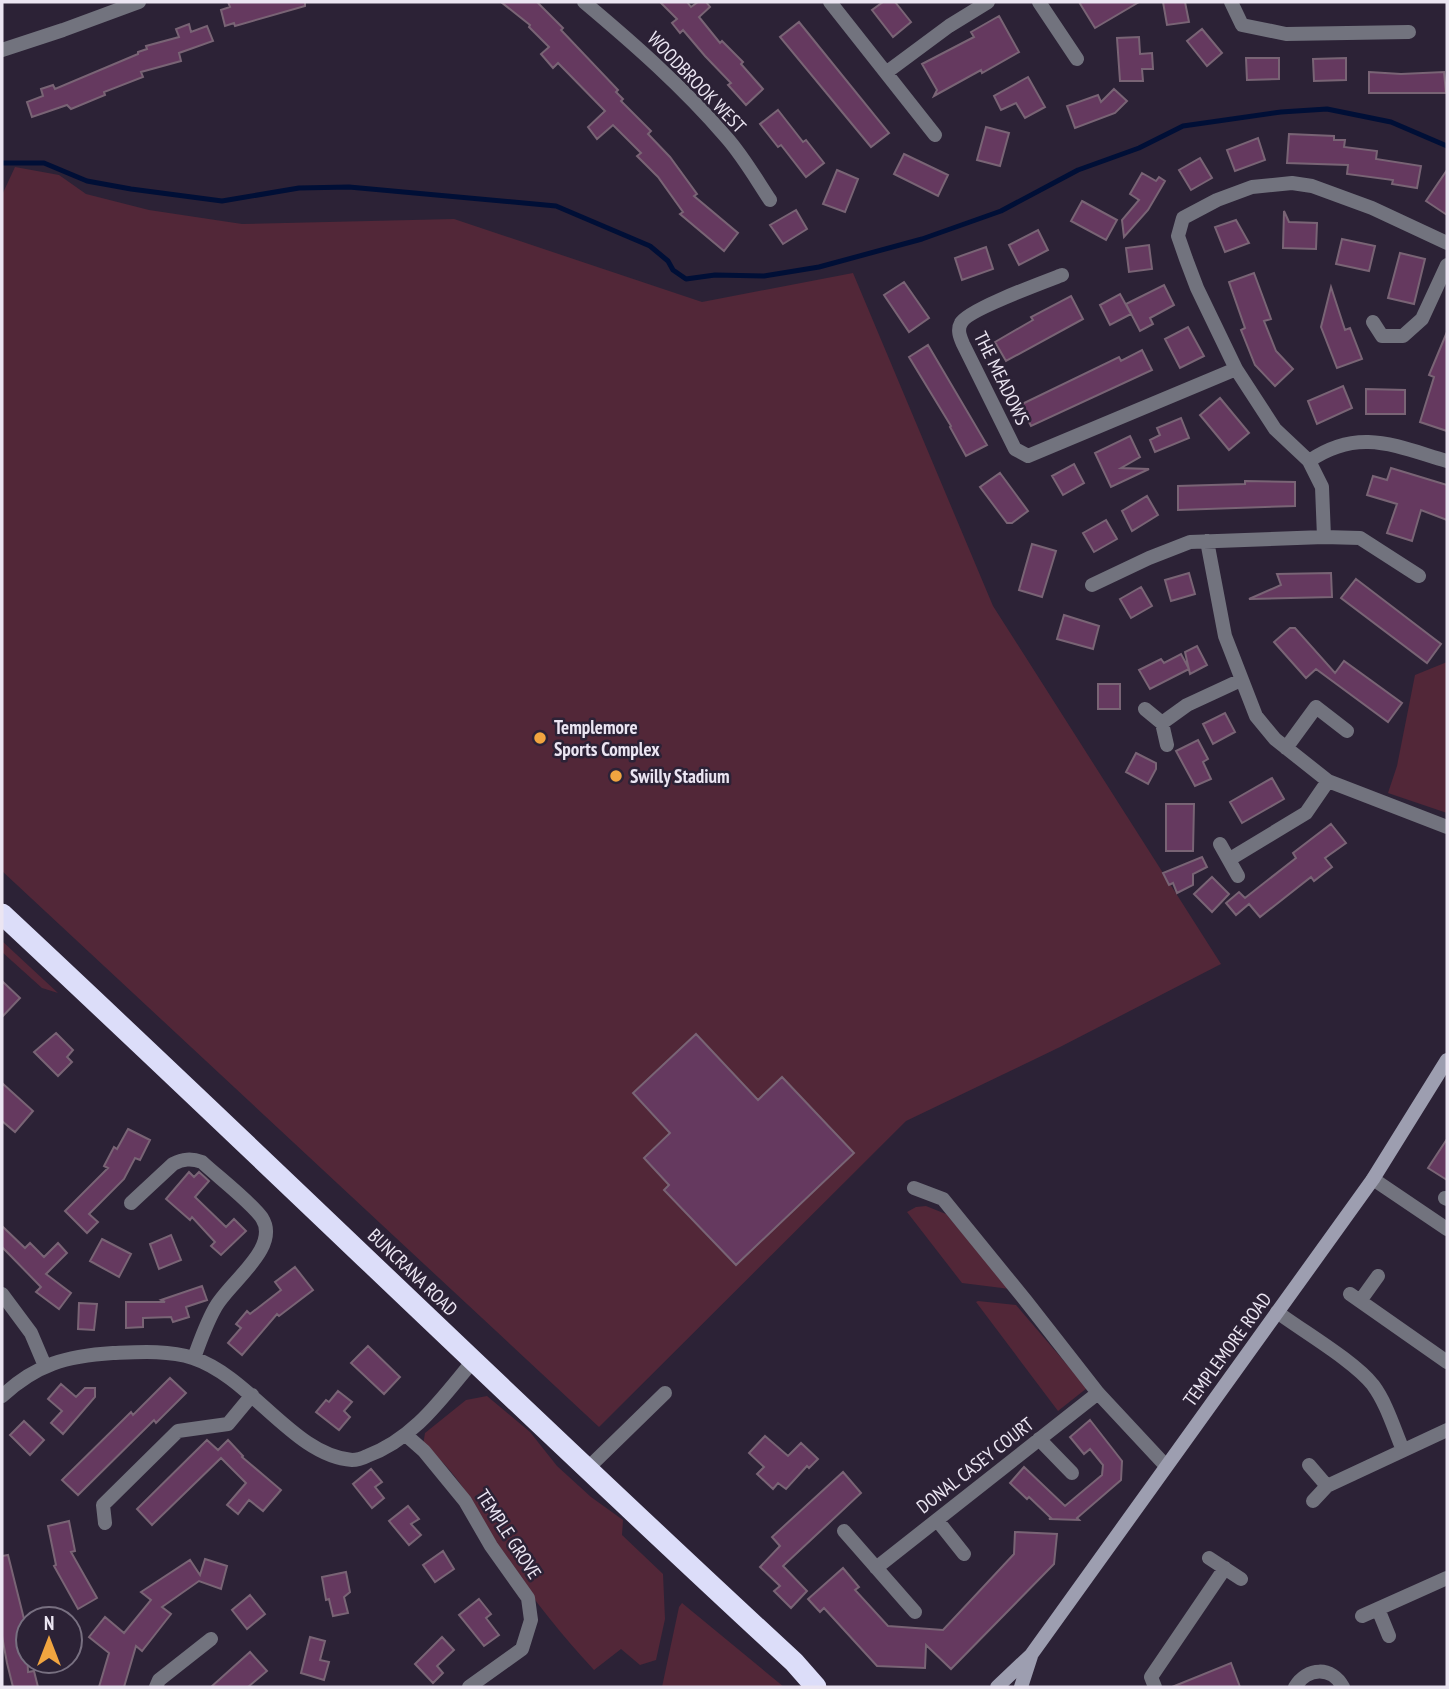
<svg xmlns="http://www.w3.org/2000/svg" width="1449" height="1689" font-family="'PT Sans Narrow',sans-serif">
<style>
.green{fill:#522738}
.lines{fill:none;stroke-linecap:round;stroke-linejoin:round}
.stream{stroke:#000f36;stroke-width:5}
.building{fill:#65395f;stroke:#796475;stroke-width:2}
.street{stroke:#72737e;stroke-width:14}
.secondary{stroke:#9d9eb0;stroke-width:14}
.highway{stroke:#dcddf9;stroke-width:21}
.poi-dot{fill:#f1a540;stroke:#2c2236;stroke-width:2.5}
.labels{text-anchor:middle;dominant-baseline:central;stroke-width:5;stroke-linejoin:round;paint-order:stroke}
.street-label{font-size:19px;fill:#ebe5f2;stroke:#2c2236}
.poi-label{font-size:19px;font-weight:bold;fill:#ebe5f2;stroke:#2c2236;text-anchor:start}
</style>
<rect width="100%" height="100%" fill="#2c2236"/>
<!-- green -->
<path class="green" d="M15 167 59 175 86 194 149 210 242 224 454 219 702 302 853 273 993 606 1221 964 1060 1047 906 1121 599 1427 2 871V195Z
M1447 662V813L1388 793 1397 766 1415 675Z
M2 941 58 993 42 988 2 952Z
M926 1206 946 1214 1010 1289 962 1283 907 1212 916 1207Z
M978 1301 1016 1305 1087 1388 1058 1411 976 1302Z
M487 1396 530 1432 557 1466 591 1497 623 1520 622 1535 663 1574 665 1619 656 1660 640 1665 621 1649 594 1670C561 1634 531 1598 505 1556 479 1516 463 1475 423 1445L425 1433 466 1400Z
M682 1603 784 1687H662L679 1607Z"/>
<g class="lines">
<!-- stream -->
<path class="stream" d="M2 163H44L87 181 131 189 222 201 299 188 349 187 556 206 650 246 668 261 673 270 686 279 715 275 764 276 819 267 922 239 1001 211 1078 170 1139 148 1183 126 1281 112 1327 109 1391 122 1447 146"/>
</g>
<!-- building -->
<path class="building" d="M228 2H305V6L235 26 234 23 225 26 221 10 230 7Z
M501 2H537L563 28 561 30 618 90 616 92 623 99 621 101 651 131 648 134 670 157 697 194 694 196 738 233 724 251 680 214 683 212 658 177 637 156 641 153 613 125 597 139 588 127 605 111 558 63 553 68 541 54 549 47 529 27 530 25Z
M660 2H687L691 7 698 2H706L710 7 699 17 720 43 722 41 743 62 741 64 763 89 746 105 728 85 731 83 705 56 683 30 680 33 672 23 677 19Z
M883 2H895L911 22 893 37 872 10Z
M1079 2H1139L1095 28Z
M1163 2H1185L1189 22 1167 25Z
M999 16 1019 52 982 73 981 70 934 96 937 90 922 64 974 37 971 32Z
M799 22 889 133 871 147 780 37Z
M189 24 191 32 207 26 213 41 179 53 181 61 141 72 143 77 104 92 105 95 71 109 67 105 32 117 27 102 43 96 41 89 53 85 55 89 138 54V52L147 49 146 46 179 37 176 29Z
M1202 29 1222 53 1207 66 1187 41Z
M1139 37 1140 54 1152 53 1153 69H1142L1143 81H1120L1117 38Z
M1246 58H1279V79L1247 80Z
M1346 58V80L1314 81 1313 59Z
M1369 72 1401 74 1444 72 1446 93H1369Z
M1028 77 1045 107 1025 118 1016 103 1001 110 994 96Z
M1114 89 1127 101 1115 113 1075 128 1067 106 1098 95 1101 102Z
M778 110 803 142 806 140 824 163 806 177 781 145 778 147 760 124Z
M986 127 1009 133 1000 166 977 160Z
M1289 134 1334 136V140H1345L1344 147 1377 151 1376 159 1421 166 1417 188 1392 184 1393 180 1347 174 1348 165 1287 163Z
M1258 138 1265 160 1235 171 1227 150Z
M904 154 948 175 938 196 894 174Z
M1200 158 1212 178 1191 190 1179 170Z
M837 170 858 179 845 212 823 204Z
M1447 170V215L1426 201Z
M1142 173 1156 181 1159 177 1165 181 1148 210 1124 237 1122 220 1139 200 1130 194Z
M1082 201 1117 220 1106 240 1071 221Z
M796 210 807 229 783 244 770 225Z
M1284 211 1289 222 1317 223 1316 249 1283 248Z
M1236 220 1249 243 1225 252 1215 227Z
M1038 230 1048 250 1019 265 1009 245Z
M1342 239 1375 246 1369 271 1336 264Z
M1149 245 1152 269 1129 272 1126 248Z
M986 247 993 269 962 280 955 258Z
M1400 253 1425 259 1414 304 1388 298Z
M1254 273 1271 319 1264 321 1276 351 1293 369 1275 386 1255 365 1241 330 1245 328 1229 282Z
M904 282 929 318 909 332 884 295Z
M1164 285 1174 305 1150 318 1153 324 1140 331 1126 304Z
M1331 287 1345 330 1350 328 1362 359 1337 368 1321 327Z
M1120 294 1131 314 1110 325 1100 305Z
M1071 296 1083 319 1006 361 995 342 1033 320 1031 317Z
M1188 327 1204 356 1180 368 1165 339Z
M1447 332V431L1420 422 1434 377 1429 375Z
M928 345 987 445 966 456 950 427 951 426 909 357Z
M1142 350 1152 370 1031 426 1020 405 1119 357 1121 361Z
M1343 386 1352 408 1317 424 1308 401Z
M1366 389 1405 390V414H1366Z
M1220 398 1249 433 1229 450 1200 415Z
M1181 418 1189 438 1155 452 1150 440 1160 435 1157 428Z
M1130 436 1140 457 1121 468 1149 469 1111 487 1095 453Z
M1074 464 1084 483 1063 495 1052 476Z
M1391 468 1447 485V520L1421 510 1412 541 1387 533 1397 504 1367 495 1373 476 1387 480Z
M1000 473 1028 511 1012 523H1007L980 487Z
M1245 481 1295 482V506L1178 510V486L1245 484Z
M1147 496 1158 515 1132 531 1122 511Z
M1106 520 1117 539 1094 552 1083 533Z
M1032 544 1056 551 1042 597 1019 590Z
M1189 573 1195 594 1171 601 1165 580Z
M1331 573 1332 597 1249 599 1281 585 1277 574Z
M1356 579 1441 644 1427 663 1341 598Z
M1141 587 1152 606 1131 618 1120 599Z
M1064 615 1099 626 1093 649 1057 639Z
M1290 628H1295L1335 673 1344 661 1402 703 1388 722 1316 669 1306 678 1274 642Z
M1197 646 1207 665 1190 674 1185 652Z
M1181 654 1189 669 1150 689 1139 670 1161 659 1164 663Z
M1098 684H1120V709H1098Z
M1225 713 1235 732 1213 744 1203 724Z
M1198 740 1208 759 1203 762 1211 779 1195 786 1176 751Z
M1136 753 1156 763V769L1148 784 1126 772Z
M1272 778 1284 799 1242 823 1230 802Z
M1166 804H1194L1193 851H1166Z
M1331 824 1346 843 1325 858 1332 867 1314 881 1311 877 1260 917 1249 904 1236 915 1226 903 1239 892 1245 898 1296 858 1293 853Z
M1202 857 1207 867 1193 874V885L1177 893 1173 883 1169 885 1163 873Z
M1212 877 1229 894 1212 912 1194 894Z
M2 981 20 998 2 1017Z
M56 1033 73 1050 67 1057 72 1062 58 1076 34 1052Z
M696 1034 758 1100 782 1077 854 1153 736 1265 664 1190 669 1185 644 1158 670 1133 633 1093Z
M2 1083 33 1111 15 1132 2 1121Z
M128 1129 150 1140 140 1160 135 1158 124 1179 89 1214 98 1222 87 1233 65 1211 108 1168 104 1166 114 1147 117 1149Z
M1447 1139V1180L1428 1168Z
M189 1172 194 1177 199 1172 209 1181 195 1197 226 1227 234 1219 246 1231 221 1255 211 1246 215 1242 192 1217 190 1220 166 1199Z
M2 1226 25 1248 30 1243 44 1257 58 1243 67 1253 46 1274 71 1293 59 1309 36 1292 41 1287 2 1247Z
M171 1235 181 1260 159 1269 150 1244Z
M102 1239 131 1254 119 1277 90 1261Z
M295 1267 313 1290 279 1316 277 1314 242 1355 228 1343 241 1328 236 1324 247 1311 250 1314 281 1290 275 1282Z
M202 1286 207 1300 186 1307 189 1317 173 1322 171 1317 143 1318V1327L126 1328V1302H165L161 1300Z
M79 1303 97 1304 94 1330 78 1329Z
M368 1346 400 1377 384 1394 351 1363Z
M170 1378 186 1393 156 1423 154 1420 78 1495 62 1480 131 1412 133 1415Z
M61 1384 76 1397 85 1388H95V1397L63 1434 51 1423 62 1411 48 1399Z
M338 1391 352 1402 344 1411 350 1417 339 1430 316 1412 326 1400 329 1402Z
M1090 1420 1122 1461 1121 1480 1077 1518 1079 1520 1049 1519 1051 1518 1029 1497 1027 1499 1010 1483 1024 1467 1065 1506 1102 1475 1103 1465 1090 1449 1084 1454 1070 1437Z
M24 1421 44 1440 30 1455 10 1435Z
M765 1436 788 1456 801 1443 818 1459 809 1468 807 1466 786 1489 778 1483 773 1489 757 1474 764 1467 749 1453Z
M207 1440 218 1450 228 1440 243 1456 242 1457 281 1490 263 1511 249 1500 238 1514 227 1505 246 1483 221 1458 152 1525 137 1509Z
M371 1469 382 1482 375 1487 384 1498 372 1508 353 1484Z
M843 1472 861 1493 783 1566 807 1591 791 1608 774 1591 780 1586 760 1567 780 1546 772 1537Z
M408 1506 419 1519 411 1524 421 1535 409 1545 389 1521Z
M69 1521 75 1551 71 1552 97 1598 78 1609 54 1566 56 1565 48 1526Z
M1015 1532 1057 1534 1054 1564 951 1669 926 1645 925 1668 877 1666 824 1608 820 1612 808 1599 843 1568 859 1587 855 1590 888 1626 943 1630 1014 1554Z
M443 1551 454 1569 435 1582 423 1565Z
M8 1555 26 1627 28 1672 34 1671 38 1687H13L7 1663 2 1636V1556Z
M205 1559 227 1566 221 1589 199 1581 162 1607 171 1614 142 1651 136 1646 124 1687H99L109 1653 89 1637 105 1617 124 1633 151 1600 141 1592 190 1560 200 1575Z
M346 1572 350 1592 344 1597 348 1613 333 1616 329 1599 326 1600 322 1577Z
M250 1595 265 1614 247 1629 232 1610Z
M479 1599 491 1614 486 1618 499 1635 484 1646 459 1615Z
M310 1637 325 1641 320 1660 329 1662 324 1680 301 1673Z
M442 1637 454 1650 437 1666 443 1673 433 1683 415 1664Z
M250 1652 267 1671 248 1687H211Z
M1231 1663 1240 1687H1172Z"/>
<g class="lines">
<!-- street -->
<path class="street" d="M584 2C634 44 683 87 726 137 743 156 756 179 770 200
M830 2 935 135
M1039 2 1077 59
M1231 2 1242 25 1286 34 1409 32
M2 50 63 30 139 2
M887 72 949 26 988 2
M1062 275C1044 282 967 310 961 323 957 330 960 337 963 344L1015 449 1028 456 1236 369
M1373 322 1382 336H1403L1422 319 1447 265
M1309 461C1359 427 1395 446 1447 461
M1324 537 1322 487 1309 461 1275 429 1236 369 1197 288 1186 259 1178 236 1183 218 1217 200 1252 187 1292 183 1312 186 1372 208 1447 243
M1207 541 1225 636 1256 716 1275 739 1328 781 1447 827
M1092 585 1149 558 1190 542 1324 537 1360 538 1419 576
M1145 709 1162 723 1167 745
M1162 723 1187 705 1241 680
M1286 748 1316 707 1347 731
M1220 844 1238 876
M1230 859 1306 813 1328 781
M1373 1179 1447 1229
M914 1188 943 1199 1026 1301 1098 1393 1166 1466
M1445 1198 1447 1199
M131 1203 173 1164C183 1159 191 1158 202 1162 217 1176 252 1203 262 1218 281 1248 228 1283 215 1308 206 1324 200 1341 194 1358
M2 1294 31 1333 45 1366
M1350 1294 1447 1362
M1360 1301 1378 1276
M1277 1312C1304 1332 1354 1361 1373 1385 1387 1404 1394 1429 1403 1450
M2 1396C37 1364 66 1356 113 1353 139 1352 168 1350 193 1358 251 1377 294 1456 352 1460 357 1460 363 1458 367 1456 414 1439 442 1398 473 1361
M407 1436 424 1451 465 1501 491 1546 528 1598 531 1620 522 1649 469 1687
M1039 1439 1072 1473
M1309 1465 1327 1486
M586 1470 665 1393
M1313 1501 1327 1486 1447 1430
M937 1520 964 1554
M105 1523 103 1505 178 1431 228 1424 252 1395
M844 1531 915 1612
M1209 1558 1241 1579
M876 1568 1098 1393
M1378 1609 1389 1636
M1362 1616 1447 1578
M156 1687 159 1680 211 1639
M1155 1687 1151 1677 1225 1568
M1295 1687C1307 1667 1332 1666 1343 1687"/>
<!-- secondary -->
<path class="secondary" d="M997 1687 1031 1655 1373 1179 1447 1060
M1021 1687 1031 1656"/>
<!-- highway -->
<path class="highway" d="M2 914C268 1162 527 1416 794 1662L816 1687"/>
</g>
<!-- markers -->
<g class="poi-dot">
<circle cx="540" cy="738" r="7"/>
<circle cx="616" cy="776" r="7"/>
</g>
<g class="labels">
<!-- street labels -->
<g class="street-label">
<text transform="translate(697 82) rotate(46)">WOODBROOK WEST</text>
<text transform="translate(1002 378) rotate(64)">THE MEADOWS</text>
<text transform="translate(413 1272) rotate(44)">BUNCRANA ROAD</text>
<text transform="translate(1227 1349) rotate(-54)">TEMPLEMORE ROAD</text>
<text transform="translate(975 1465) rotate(-38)">DONAL CASEY COURT</text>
<text transform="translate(509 1534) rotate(57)">TEMPLE GROVE</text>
</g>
<!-- poi labels -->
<g class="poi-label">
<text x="554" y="727">Templemore<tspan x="554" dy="22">Sports Complex</tspan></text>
<text x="630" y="776">Swilly Stadium</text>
</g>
</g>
<!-- border -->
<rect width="1449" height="1689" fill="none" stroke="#ebe5f2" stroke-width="7"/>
<!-- north arrow -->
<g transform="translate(49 1640)"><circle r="33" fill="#2c2236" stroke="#787081" stroke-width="2"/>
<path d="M0-5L12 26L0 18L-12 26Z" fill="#f1a540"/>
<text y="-10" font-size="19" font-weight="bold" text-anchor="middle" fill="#ebe5f2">N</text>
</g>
</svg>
